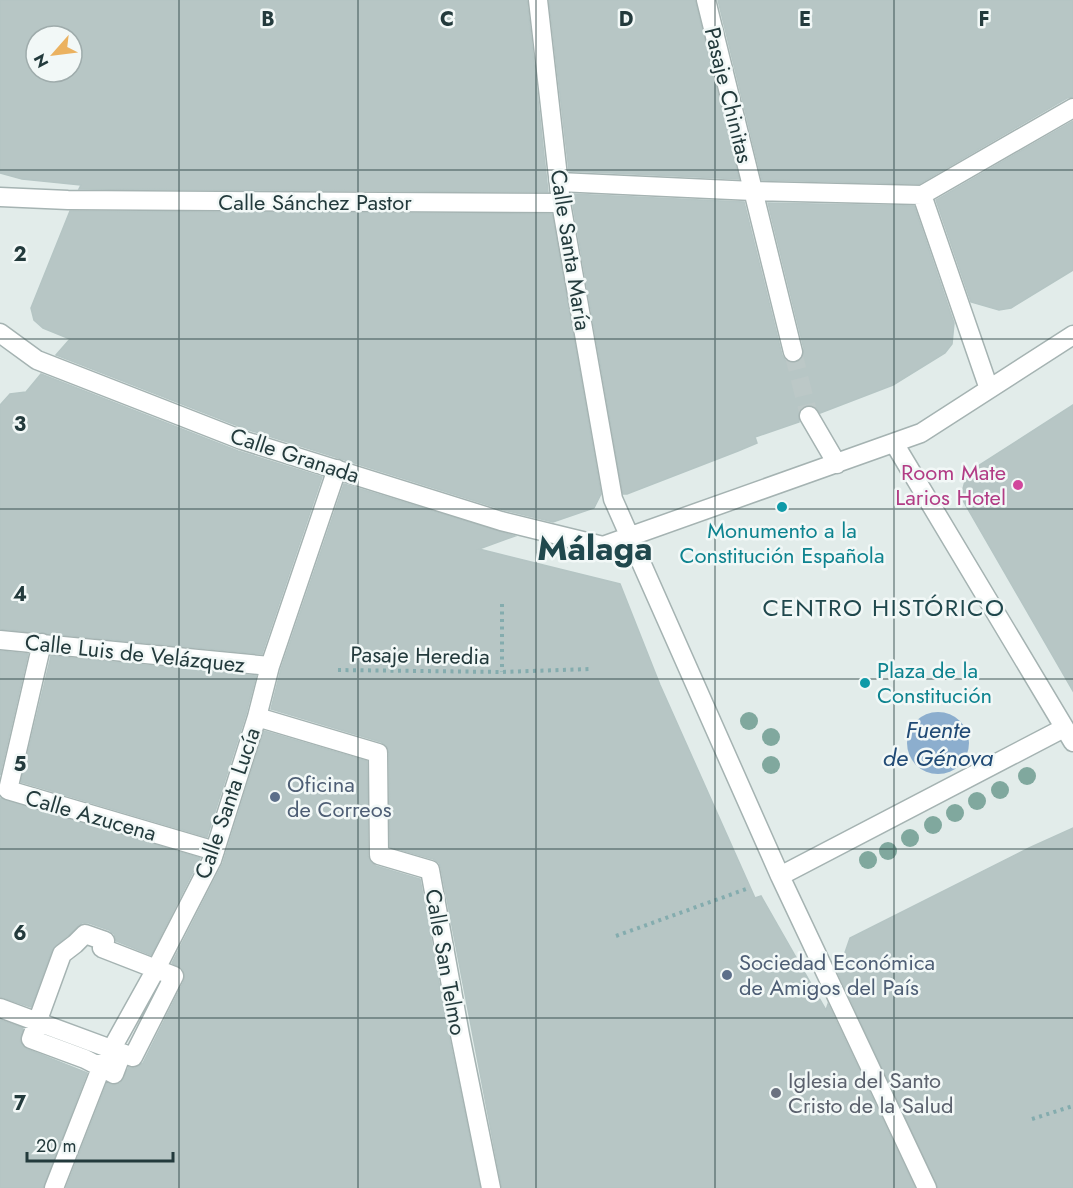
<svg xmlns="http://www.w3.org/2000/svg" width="1073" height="1188" font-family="Jost,sans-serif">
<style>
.water{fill:#8caece}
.building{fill:#b7c6c5;stroke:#b5c5c4;stroke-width:1.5;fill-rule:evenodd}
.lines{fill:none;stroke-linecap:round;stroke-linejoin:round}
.minor-tunnel{stroke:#bcc8c7;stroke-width:18;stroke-dasharray:18 9;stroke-linecap:butt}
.minor-casing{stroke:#a5b3b2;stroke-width:21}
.path{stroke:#84acae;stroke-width:4;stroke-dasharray:3 4.5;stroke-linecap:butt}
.minor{stroke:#fff;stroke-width:18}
.tree{fill:#80a89e}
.grid{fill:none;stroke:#233a3c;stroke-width:1.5;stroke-opacity:0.55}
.hotel-dot{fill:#d1479c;stroke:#f2f8f7;stroke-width:2}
.culture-dot{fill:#0f9aa8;stroke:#f2f8f7;stroke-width:2}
.service-dot{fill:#5c6f8a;stroke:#f2f8f7;stroke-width:2}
.worship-dot{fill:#6b7280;stroke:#f2f8f7;stroke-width:2}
.labels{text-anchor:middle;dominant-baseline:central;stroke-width:5;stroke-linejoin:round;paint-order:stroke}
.street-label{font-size:22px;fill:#233a3c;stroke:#f2f8f7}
.hotel-label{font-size:22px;fill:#b23c85;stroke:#f2f8f7;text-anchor:end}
.culture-label{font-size:22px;fill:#0d838f;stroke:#f2f8f7}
.service-label{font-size:22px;fill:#4e5e75;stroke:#f2f8f7;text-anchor:start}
.worship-label{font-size:22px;fill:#5b616d;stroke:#f2f8f7;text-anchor:start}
.neighbourhood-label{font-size:24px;letter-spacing:1.5px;fill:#20484d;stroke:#f2f8f7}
.water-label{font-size:24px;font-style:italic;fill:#204a75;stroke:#f2f8f7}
.town-label{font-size:34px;font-weight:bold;fill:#20484d;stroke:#f2f8f7}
.grid-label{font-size:20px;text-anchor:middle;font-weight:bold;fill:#233a3c;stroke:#f2f8f7;stroke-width:5;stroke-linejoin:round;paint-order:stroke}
</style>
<rect width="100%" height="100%" fill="#e2ecea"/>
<!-- water -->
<path class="water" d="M907 743a31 31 0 1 1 62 0a31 31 0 1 1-62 0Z"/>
<!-- building -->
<path class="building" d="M0 0H527L548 192 79 189 81 185 22 179 0 173ZM36 36H72V72H36Z
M549 0H695L739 179 569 171Z
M718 0H1073V97L1067 98 919 184 762 180Z
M1073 121V270L1011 308 999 310 971 302 936 200Z
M571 194 744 202 782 355 785 360 790 363 801 360 804 349 768 203 914 206 954 323 952 344 945 353 893 385 820 413 814 406H804L799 411V422L755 437 757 443 738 451 627 494H623Z
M70 211 552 214 601 494 594 508 553 522 504 510 246 429 56 355 70 339 43 328 34 320 31 308Z
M41 374 238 451 322 477 262 654 0 629V405L10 394 26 392Z
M1073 405V691L961 497 967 473Z
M344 484 515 536 479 549 620 584 660 685 755 898 761 896 826 1010 828 1004 915 1188H502L441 868 439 863 433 859 390 847 389 753 387 747 381 742 271 709 281 669Z
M0 651 28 654 0 775Z
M51 656 256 676 246 714 207 837 21 782Z
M264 731 367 761 368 856 371 862 376 866 420 879 449 1037 480 1188H66L107 1083 114 1085 120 1083 129 1067 135 1068 143 1063 184 981 183 970 172 963 223 863Z
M0 798 200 858 151 955 116 941 114 934 109 930 89 923H82L52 950 31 1007 0 997Z
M1073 828V1188H938L838 973 850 938 1029 848Z
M0 1020 23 1028 20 1041 27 1049 87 1073 43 1188H0Z"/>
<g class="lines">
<!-- minor-tunnel -->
<path class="minor-tunnel" d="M793 352 809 416"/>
<defs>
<path id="minor" d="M538 0 561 203 613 499 780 876 927 1188
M706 0 793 352
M559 182 753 191 922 195
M922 195 989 389
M922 195 1073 108
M0 197 68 200 561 203
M0 333 37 360 242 440 501 521 603 546 921 433 1073 335
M809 416 837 464
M894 443 1073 742
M0 640 270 666
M42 643 8 790 215 851
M257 717 378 753 379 855 430 870 460 1035 491 1188
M780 876 1064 728
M85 934 105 941 102 948 174 976 133 1057 122 1053 114 1074 85 1059 31 1039 62 954 75 944Z
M0 1008 111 1049
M54 1188 101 1068 156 969 212 860 257 717 270 666 337 469"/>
</defs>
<!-- minor casing -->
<use href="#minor" class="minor-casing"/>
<!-- path -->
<path class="path" d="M502 604V672
M338 670 502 672 591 669
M616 936 749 888
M1032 1119 1073 1106"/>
<!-- minor -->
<use href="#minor" class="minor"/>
</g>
<!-- trees -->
<g class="tree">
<circle cx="749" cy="721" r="9"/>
<circle cx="771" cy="737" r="9"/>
<circle cx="771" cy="765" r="9"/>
<circle cx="1027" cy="776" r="9"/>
<circle cx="1000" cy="790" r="9"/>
<circle cx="977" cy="801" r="9"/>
<circle cx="955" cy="813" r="9"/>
<circle cx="933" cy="825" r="9"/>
<circle cx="910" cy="838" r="9"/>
<circle cx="888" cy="851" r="9"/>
<circle cx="868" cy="860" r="9"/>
</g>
<!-- grid -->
<path class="grid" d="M179 0V1188M358 0V1188M536 0V1188M715 0V1188M894 0V1188M0 170H1073M0 339H1073M0 509H1073M0 679H1073M0 849H1073M0 1018H1073"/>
<!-- markers -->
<circle class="hotel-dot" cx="1018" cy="485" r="6"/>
<g class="culture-dot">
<circle cx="782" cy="507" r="6"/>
<circle cx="865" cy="683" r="6"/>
</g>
<g class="service-dot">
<circle cx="275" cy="797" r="6"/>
<circle cx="727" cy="975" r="6"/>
</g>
<circle class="worship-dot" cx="776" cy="1093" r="6"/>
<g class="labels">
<!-- street labels -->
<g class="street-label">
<text transform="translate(729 95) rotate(76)">Pasaje Chinitas</text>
<text x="315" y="202">Calle Sánchez Pastor</text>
<text transform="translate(571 250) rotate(81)">Calle Santa María</text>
<text transform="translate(295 455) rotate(18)">Calle Granada</text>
<text transform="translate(135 653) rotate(6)">Calle Luis de Velázquez</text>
<text transform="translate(420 655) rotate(1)">Pasaje Heredia</text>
<text transform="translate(227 803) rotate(-71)">Calle Santa Lucía</text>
<text transform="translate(91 815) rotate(16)">Calle Azucena</text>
<text transform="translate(446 962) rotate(80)">Calle San Telmo</text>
</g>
<!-- hotel labels -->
<g class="hotel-label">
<text x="1006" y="472">Room Mate<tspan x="1006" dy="25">Larios Hotel</tspan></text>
</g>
<!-- culture labels -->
<g class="culture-label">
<text x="782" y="530">Monumento a la<tspan x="782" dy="25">Constitución Española</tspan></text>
<text x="877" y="670" text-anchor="start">Plaza de la<tspan x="877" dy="25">Constitución</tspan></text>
</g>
<!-- service labels -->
<g class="service-label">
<text x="287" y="784">Oficina<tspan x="287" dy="25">de Correos</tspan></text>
<text x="739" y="962">Sociedad Económica<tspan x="739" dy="25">de Amigos del País</tspan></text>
</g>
<!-- worship labels -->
<g class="worship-label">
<text x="788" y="1080">Iglesia del Santo<tspan x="788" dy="25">Cristo de la Salud</tspan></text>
</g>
<!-- neighbourhood labels -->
<g class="neighbourhood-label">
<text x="884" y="607">CENTRO HISTÓRICO</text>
</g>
<!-- water labels -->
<g class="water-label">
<text x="938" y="729">Fuente<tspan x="938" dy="28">de Génova</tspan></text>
</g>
<!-- town labels -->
<g class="town-label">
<text x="595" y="548">Málaga</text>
</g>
</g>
<g class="grid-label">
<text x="268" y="26">B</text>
<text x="447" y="26">C</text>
<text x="626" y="26">D</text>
<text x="805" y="26">E</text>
<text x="984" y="26">F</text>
<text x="20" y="261">2</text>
<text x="20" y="431">3</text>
<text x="20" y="601">4</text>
<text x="20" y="771">5</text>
<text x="20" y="940">6</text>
<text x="20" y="1110">7</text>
</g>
<!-- north arrow -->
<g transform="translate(54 54) rotate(242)"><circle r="28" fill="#f2f8f7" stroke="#9facac" stroke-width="1.5"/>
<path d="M0-4.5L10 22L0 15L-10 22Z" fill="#ebb260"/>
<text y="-9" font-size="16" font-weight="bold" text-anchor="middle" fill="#233a3c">N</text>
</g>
<!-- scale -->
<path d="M27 1152v9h146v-9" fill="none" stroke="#233a3c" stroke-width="3"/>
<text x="36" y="1152" font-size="18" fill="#233a3c" stroke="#f2f8f7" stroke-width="4.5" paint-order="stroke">20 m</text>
</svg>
